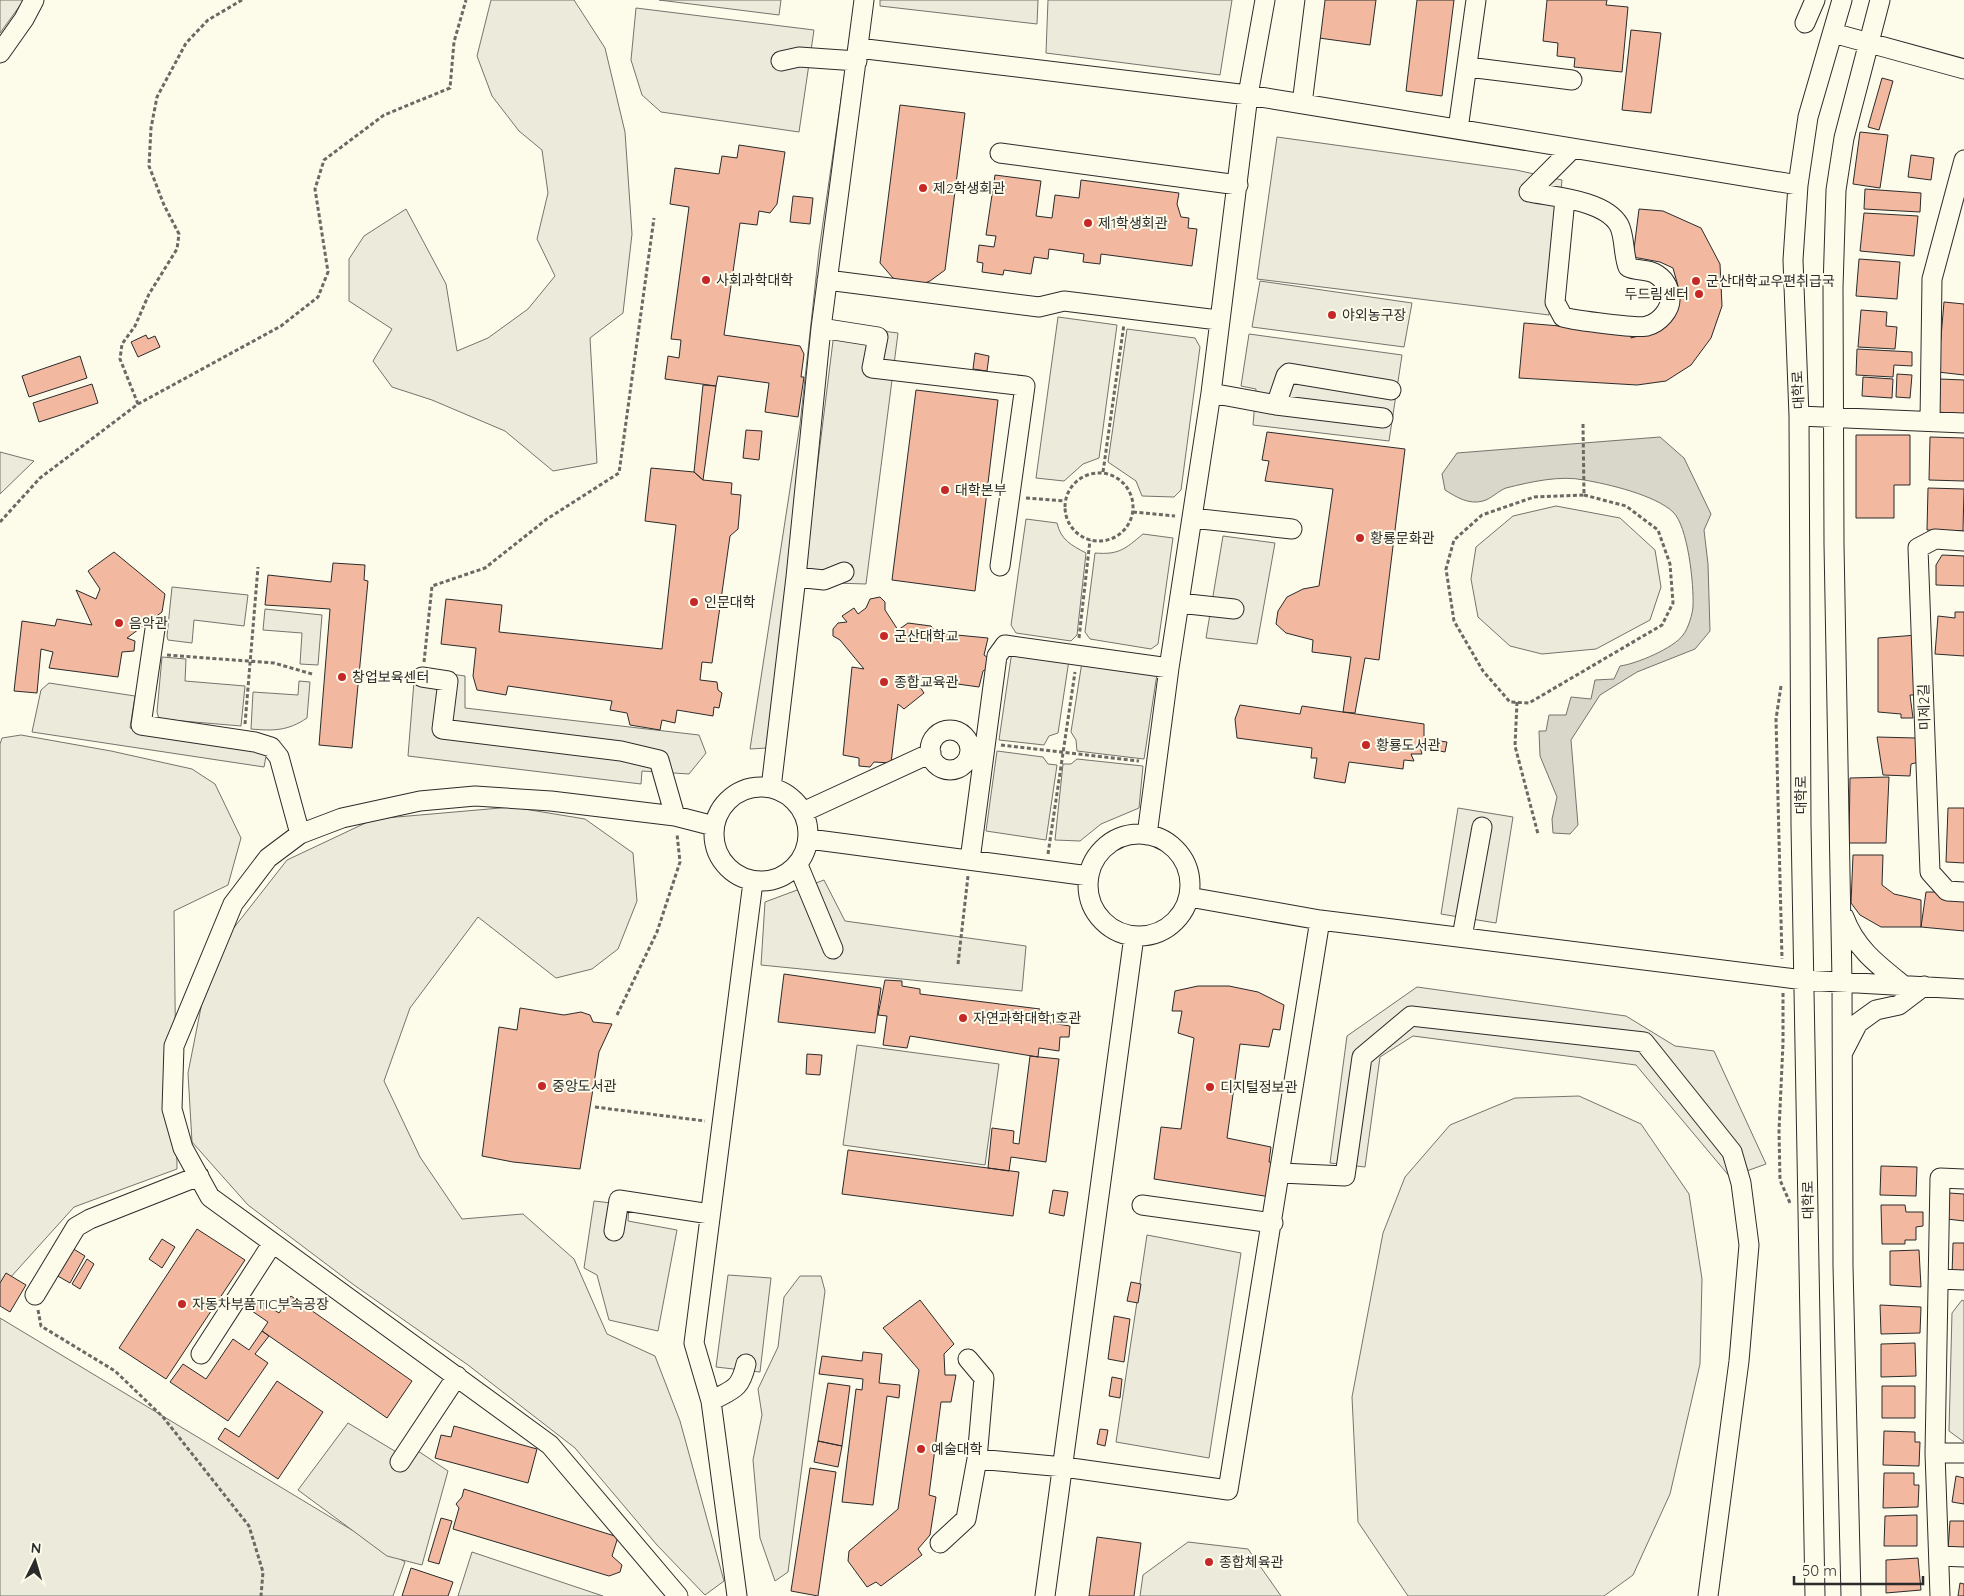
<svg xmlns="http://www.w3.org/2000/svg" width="1964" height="1596" font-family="Quicksand,'Noto Sans KR',sans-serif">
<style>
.green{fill:#ecebdb;stroke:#74746e}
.parking{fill:#eceadb;stroke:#74746e}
.water{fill:#d8d7c9;stroke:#74746e}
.building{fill:#f2b8a0;stroke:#2b2b2b}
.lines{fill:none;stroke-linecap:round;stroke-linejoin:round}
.minor-casing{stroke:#2b2b2b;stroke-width:21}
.path{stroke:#6a6964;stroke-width:3;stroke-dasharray:4 2.5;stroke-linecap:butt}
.minor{stroke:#fdfbea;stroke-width:19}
.poi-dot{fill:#c62828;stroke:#fdfbea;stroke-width:2}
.labels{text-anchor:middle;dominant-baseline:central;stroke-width:4;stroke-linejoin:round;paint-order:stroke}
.poi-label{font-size:14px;fill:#2b2b2b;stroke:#fdfbea;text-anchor:start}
.street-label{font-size:14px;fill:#2b2b2b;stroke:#fdfbea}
</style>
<rect width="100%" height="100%" fill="#fdfbea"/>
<!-- green -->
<path class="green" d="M0 0H24L0 33Z
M491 0H574L605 48 625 132 632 234 623 313 590 338 597 463 553 471 505 431 432 400 392 387 373 361 392 329 349 301V259L364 236 406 209 446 284 457 351 488 338 528 309 555 276 537 239 548 193 542 150 519 131 492 96 477 56Z
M659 0H781L779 15Z
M1048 0H1232L1220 75 1046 53Z
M1260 281 1412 303 1404 347 1252 327Z
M1058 317 1117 325 1099 458 1083 464 1064 481 1036 478Z
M1127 329 1195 338 1200 347 1181 490 1174 497 1142 496 1136 481 1108 462Z
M0 452 34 461 0 494Z
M1556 506 1620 518 1655 550 1661 587 1650 620 1596 649 1542 654 1510 646 1478 617 1471 579 1476 547 1513 516Z
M1026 519 1057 523C1061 540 1071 545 1086 553L1077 635 1071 641 1016 633 1011 625Z
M1143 534 1173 538 1158 644 1151 649 1090 639 1085 632 1095 553C1119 555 1125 549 1143 534Z
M172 587 248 595 244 626 194 620 192 643 168 640 167 636Z
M265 609 322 615 318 665 300 664 302 633 263 630Z
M1012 651 1069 660 1058 733 1049 736 1044 745 999 740Z
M162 657 186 659 185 681 245 686 241 726 159 719 157 712Z
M1082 662 1157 674 1144 759 1077 751 1076 740 1071 732Z
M299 681 310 682 307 718C288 731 273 731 251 729L253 692 298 695Z
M21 735 111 751 192 769 215 784 241 838 228 885 174 911 177 1169 74 1207 0 1289V744L2 738Z
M997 751 1043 757 1048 764 1057 765 1046 840 986 831Z
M1077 759 1143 766 1139 808 1101 824 1080 841 1055 840 1063 764H1071Z
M512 807 585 819 633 853 637 901 618 949 592 969 556 978 478 917 410 1008 384 1081 420 1157 462 1219 523 1214 574 1259 607 1334 655 1356 680 1421 724 1581 705 1595 657 1545 575 1448 468 1365 354 1285 248 1205 192 1142 188 1073 211 957 287 860 374 819Z
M857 1045 999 1064 985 1165 843 1145Z
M1579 1096 1641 1124 1689 1194 1702 1279 1700 1364 1670 1494 1633 1575 1604 1596H1408L1358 1522 1352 1397 1383 1233 1405 1177 1450 1125 1515 1098Z
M1147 1235 1241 1253 1209 1458 1116 1442Z
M800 1276H821L825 1291 788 1572 775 1581 760 1538 753 1460 762 1415 758 1389 778 1347 784 1297Z
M1962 1300 1964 1301V1442L1949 1431 1952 1313Z
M0 1318 405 1562 393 1596H0Z
M1188 1542 1248 1549 1281 1596H1140L1143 1575Z
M472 1552 603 1596H458Z"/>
<!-- parking -->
<path class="parking" d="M880 0H1038L1037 24 880 6Z
M636 8 814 30 799 132 661 112 642 95 631 60Z
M846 65 863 68 767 748 750 749 800 424 819 250Z
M1277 137 1516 170 1562 180 1549 315 1257 279Z
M835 325 898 333 866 584 803 582Z
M1249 334 1402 355 1389 441 1253 425 1256 389 1241 386Z
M1223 536 1275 543 1257 644 1206 638Z
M415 669 465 676V708L699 735 706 753 689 774 642 771 641 784 408 756Z
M49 683 135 696 130 728 267 751 264 767 32 732 41 690Z
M1458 808 1513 817 1496 923 1441 914Z
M824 880 845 921 1026 946 1022 991 761 965 765 902Z
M1417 987 1626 1016 1675 1046 1714 1051 1766 1164 1730 1177 1636 1065 1413 1036 1380 1057 1365 1167 1330 1163 1347 1036Z
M594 1201 629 1205 628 1221 677 1230 658 1331 609 1320 597 1275 584 1268Z
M728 1275 771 1278 760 1372 716 1367Z
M348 1423 398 1453 418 1451 448 1471 422 1565 387 1556 298 1490Z"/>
<!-- water -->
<path class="water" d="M1660 437 1684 458 1711 514 1704 530 1708 564 1710 631 1695 649 1637 672 1600 695 1571 740 1578 825 1570 834 1553 833 1552 819 1557 797 1540 756 1539 731H1546L1549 715H1566L1571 697 1591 699 1595 680 1614 679 1620 666C1636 664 1674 648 1683 635 1688 629 1693 613 1693 606 1694 585 1688 526 1673 512 1655 495 1608 484 1584 480 1560 475 1530 482 1506 488 1498 491 1491 499 1483 501 1469 505 1456 497 1445 490L1442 474 1457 453Z"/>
<!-- building -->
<path class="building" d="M1323 0H1376L1370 45 1319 38Z
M1417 0H1454L1442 96 1406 91Z
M1547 0H1607L1606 5 1628 7 1622 72 1574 67 1575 58 1557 56 1558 43 1543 41Z
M1631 30 1661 33 1651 113 1622 110Z
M1882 78 1893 81 1879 130 1868 127Z
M900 105 965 113 945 270 930 281 912 288 893 278 880 263Z
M1860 132 1888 135 1880 188 1853 184Z
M739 145 785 152 777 204 770 213 759 211 757 225 740 223 724 335 800 346 804 354 801 377H804L798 417 765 412 769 383 718 376 716 386 665 379 668 356 679 358 681 340 671 339 689 207 670 204 675 168 719 174 722 156 737 158Z
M1911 155 1934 158 1931 180 1908 177Z
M995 175 1041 181 1036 216 1052 218 1055 195 1079 198 1081 180 1179 193 1177 204 1181 217 1189 218 1188 228 1197 229 1192 266 1101 254 1100 264 1083 262 1084 254 1049 249 1048 259 1034 257 1031 274 1004 270 1003 275 982 272 983 263 977 262 979 245 994 247 996 236 986 235Z
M1865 189 1921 193 1920 212 1864 209Z
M793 196 813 198 810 224 790 222Z
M1639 209 1663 211 1701 228 1720 264 1722 306 1711 338 1691 365 1666 381 1637 385 1519 378 1524 323 1631 332V338L1657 331 1675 303 1678 286 1673 268 1660 262 1633 257Z
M1864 213 1918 216 1914 256 1860 251Z
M1859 259 1900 262 1897 299 1856 296Z
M1944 302 1964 304V375L1938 372Z
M1861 310 1887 312 1886 326 1897 327 1895 349 1858 347Z
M146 335 148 339 155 336 160 347 138 357 131 342Z
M1857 349 1912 352V366L1894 365 1893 377 1856 375Z
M975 353 989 356 987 371 973 369Z
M80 356 87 378 29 397 22 376Z
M1897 374 1912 375 1910 398 1896 397Z
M1863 377 1893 379 1892 398 1862 396Z
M1940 379 1964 380V414L1937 412Z
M92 384 98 403 39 422 33 403Z
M703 385 716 386 703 480 694 472Z
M916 390 998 400 975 591 892 580Z
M746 430 762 431 759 460 743 458Z
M1267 432 1405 449 1379 660 1365 658 1355 713 1343 712 1351 657 1312 652 1313 640 1286 633 1276 624 1278 611 1287 597 1303 589 1319 586 1333 489 1265 481 1269 461 1262 460Z
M1856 435H1910V485H1894V518H1856Z
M1930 437 1964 438V481L1929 480Z
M651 468 694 472 703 480 732 483 731 494 741 495 738 529 730 536 712 663 702 662 700 680 717 682 718 690 722 693 719 708 714 707 713 716 677 710 675 723 662 720 660 730 630 725 627 713 610 710 612 701 508 686 506 695 477 690 473 676 476 648 441 644 446 599 502 605 499 632 662 649 676 525 645 521Z
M1928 488 1964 489 1963 531 1927 530Z
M114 552 165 594 162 612 127 638 135 641 134 651 122 652 118 677 49 668 53 652 41 649 37 693 14 691 22 621 55 626 57 619 92 625 76 590 96 599 100 589 88 571Z
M1942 555 1964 556V586L1936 585V565Z
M333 563 365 565 364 580 368 581 352 748 319 745 330 609 265 605 268 575 331 582Z
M880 597 885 602V610L898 630 908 623 931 626 936 633 988 638 984 655 988 658V668L983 671 979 687 914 678 924 693 904 709 898 704 891 763 874 762 870 767 859 766V758L843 755 852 667 864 669 840 640 833 636V629L838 623 847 622 842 616 854 608 858 614 866 608 870 599Z
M1955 612H1964V656L1935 654 1938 616 1955 618Z
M1917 635 1914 695H1910L1913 718H1901V714L1878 712V638Z
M1240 705 1300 714 1302 706 1424 724V739L1447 742 1445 752 1420 747 1422 754H1411L1414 761 1404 760 1403 769 1349 762 1345 783 1314 778 1317 758H1311L1312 748 1237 738 1235 719Z
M1877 737 1916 738 1919 762 1911 764 1910 776 1883 775Z
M1889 777 1886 843H1849L1850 778Z
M1948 808H1964V863L1946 862Z
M1853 855H1883L1882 885 1894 894 1921 900V927H1881L1860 915 1851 903Z
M1926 892H1964V931L1921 927Z
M784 974 881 988 875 1033 778 1022Z
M885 980 902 981V986L920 989V994L1040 1009 1038 1021 1070 1026 1069 1037H1060L1059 1051 1039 1048 1038 1057 910 1036 907 1048 883 1045 887 1016 878 1015Z
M1198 986H1229L1258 992 1284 1005 1280 1030 1273 1029 1269 1047 1240 1044 1227 1138 1271 1147 1269 1162 1277 1164 1271 1197 1154 1179 1161 1127 1181 1129 1194 1038 1178 1033 1182 1011H1172L1175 991Z
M520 1008 564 1015 581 1012 590 1015 593 1022 612 1024 599 1052 580 1169 513 1162 482 1156 499 1027 517 1030Z
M807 1054 822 1055 820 1075 806 1074Z
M1030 1056 1059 1059 1046 1162 1011 1157 1009 1171 988 1168 992 1128 1014 1131 1013 1143 1019 1144Z
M848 1150 1019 1172 1013 1216 842 1194Z
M1881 1166 1917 1167 1916 1196 1880 1195Z
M1053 1190 1068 1192 1064 1216 1049 1213Z
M1949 1193 1964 1194V1221L1947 1219Z
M1881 1205H1905L1906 1212H1923V1226L1916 1227V1240H1905V1244H1882Z
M197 1229 245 1260 166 1379 119 1348Z
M162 1239 175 1247 162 1268 149 1259Z
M1953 1243H1964V1276L1952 1275Z
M72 1248 85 1256 70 1283 56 1275Z
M1919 1250 1921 1287 1890 1285V1251Z
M87 1259 94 1264 80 1289 72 1284Z
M6 1273 26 1285 10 1312 0 1306V1283Z
M1131 1282 1141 1284 1138 1303 1127 1301Z
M291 1296 412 1381 387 1418 262 1331 268 1322 252 1311 259 1300 279 1313Z
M920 1300 954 1344 944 1354 945 1375H956L951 1402H941L929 1495 936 1497 930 1535 918 1549 922 1555 881 1586 876 1582 867 1587 848 1561 849 1551 898 1509 919 1370 883 1328Z
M1880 1305 1921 1307 1920 1333 1881 1334Z
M1114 1316 1130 1319 1124 1362 1108 1359Z
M262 1331 269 1336 255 1354 268 1363 228 1421 170 1382 183 1364 206 1379 233 1339 249 1350Z
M1915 1343 1916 1376 1881 1377V1344Z
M863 1352 882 1354 879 1383 900 1385 899 1398 887 1396 873 1505 842 1502 856 1389 862 1390 863 1379 819 1374 822 1356 862 1361Z
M1112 1377 1122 1379 1120 1398 1109 1396Z
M277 1381 323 1412 278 1479 218 1439 225 1428 239 1437Z
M828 1383 850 1386 842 1446 818 1441Z
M1882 1386H1915V1418H1882Z
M454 1426 537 1449 528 1483 435 1458 441 1435 451 1437Z
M1100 1429 1108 1430 1105 1446 1097 1444Z
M1884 1431 1915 1432V1442H1920L1919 1466 1883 1465Z
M818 1441 842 1446 838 1467 814 1462Z
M810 1468 836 1472 818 1596 791 1591Z
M1884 1473H1914V1485H1919L1918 1507 1883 1508Z
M1956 1476 1964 1478V1504L1952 1502Z
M464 1489 618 1537 612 1556 622 1565 620 1572 609 1576 453 1529 459 1508 456 1504 462 1497Z
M1917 1515V1546H1884L1885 1516Z
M441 1518 452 1521 439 1564 428 1561Z
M1950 1521H1964V1550H1948Z
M1097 1537 1141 1543 1134 1596H1089Z
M1918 1558 1921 1590 1886 1593V1560Z
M411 1568 453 1582 448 1596H402Z
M1960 1583 1964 1584V1596H1958Z"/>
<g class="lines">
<defs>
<path id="minor" d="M1805 23 1815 0
M1833 33 1964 69
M858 48 1248 95 1798 185
M0 53 24 19 34 0
M781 61 799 57 857 61
M1468 67 1572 80
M1302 104 1315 0
M1458 129 1476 0
M1000 153 1238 185
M1529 192C1554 197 1605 200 1619 225 1625 236 1623 254 1628 267 1636 271 1646 269 1654 273 1664 278 1669 287 1670 298 1671 310 1659 323 1647 326 1638 329 1574 320 1563 317L1555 302 1565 199
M1529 192 1571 150
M827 280 1039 307 1064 301 1218 320
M821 328 878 337 872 368 1025 386 1000 566
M1211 393 1276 405 1383 418
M1276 405 1286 376 1289 373 1391 390
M1799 416 1964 423
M1930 421 1932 279 1964 160
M1192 518 1292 529
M1964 541 1935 539 1918 548 1930 872 1947 891 1964 892
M796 577 824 580 844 572
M1179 603 1234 609
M155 629 141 725 255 742 271 747 279 757 300 834
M422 677 448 681 442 729 621 751 659 760 675 816
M930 750a20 20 0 1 1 40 0a20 20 0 1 1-40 0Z
M714 834a47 47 0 1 1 94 0a47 47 0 1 1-94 0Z
M771 788 796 577 821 328 864 0
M803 812 931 753
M1088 885a51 51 0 1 1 102 0a51 51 0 1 1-102 0Z
M1147 835 1169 668 1211 393 1248 95 1265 0
M809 839 1089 876
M970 860 997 656 1005 645 1169 668
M798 865 833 949
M1189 897 1320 920 1804 980 1964 989
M1844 917C1855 948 1878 965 1903 985
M1462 937 1482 827
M1843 1052 1858 1023 1876 1010 1899 1005 1924 986
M1281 1173 1345 1176 1362 1057 1411 1016 1644 1042 1732 1152 1741 1183 1749 1245 1739 1361 1708 1596
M1142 1205 1273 1223
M614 1231 619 1200 710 1214
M1939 1279 1964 1280
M35 1295 76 1227 90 1219 199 1176
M201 1354 272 1244
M968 1359 984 1378 977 1459 1064 1467 1228 1490 1320 920
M711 1401C733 1389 740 1390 746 1364
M1935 1453H1964
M400 1462 457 1376
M940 1543 966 1519 977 1459
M1939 1556 1964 1557
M678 1596 550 1445 210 1197 183 1148 172 1109 174 1046 233 904 268 858 300 834 342 818 420 801 475 796 551 801 675 816 714 826
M737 1596 711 1401 694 1343 753 882
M1045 1596 1134 936
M1815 1596 1801 825 1799 416 1793 260 1798 185 1808 117 1842 0
M1851 1596 1843 1266 1842 982 1834 544 1833 288 1836 190 1844 138 1880 0
M1940 1596 1935 1453 1940 1178 1964 1179"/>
</defs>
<!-- minor casing -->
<use href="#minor" class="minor-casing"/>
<!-- path -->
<path class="path" d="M138 404 120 359 122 344 135 326 149 294 177 249 179 234 164 205 149 166 151 128 157 97 186 43 208 20 242 0
M1583 424 1584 495
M1103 472 1124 324
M1065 507a34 34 0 1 1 68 0a34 34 0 1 1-68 0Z
M1584 495 1626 506 1658 530 1670 564 1673 603 1662 625 1529 703 1510 702 1483 671 1454 621 1446 569 1454 540 1482 515 1534 497Z
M1026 498 1065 501
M1133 512 1175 516
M0 522 40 478 138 404 281 326 318 297 328 272 315 189 324 160 384 115 450 88 454 42 466 0
M1079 638 1090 540
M167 655 274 663 312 674
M424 662 432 586 485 568 547 519 619 473 654 218
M1781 686 1776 719 1782 959
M1517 702 1515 746 1538 834
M245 724 258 567
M1001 745 1139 761
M1048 854 1075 672
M958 964 968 876
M1783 993V1043L1779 1131 1780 1180 1790 1203
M617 1015 657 932 680 862 677 834
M595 1107 705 1121
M38 1310 41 1326 115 1371 163 1417 249 1526 263 1572 261 1596"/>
<!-- minor -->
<use href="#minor" class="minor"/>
</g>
<!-- markers -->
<g class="poi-dot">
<circle cx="923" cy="188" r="5"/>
<circle cx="1088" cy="223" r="5"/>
<circle cx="706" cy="280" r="5"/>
<circle cx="1696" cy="281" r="5"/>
<circle cx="1699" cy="294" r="5"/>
<circle cx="1332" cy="315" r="5"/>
<circle cx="945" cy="490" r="5"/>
<circle cx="1360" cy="538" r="5"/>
<circle cx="694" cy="602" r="5"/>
<circle cx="119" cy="623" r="5"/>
<circle cx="884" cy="636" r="5"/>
<circle cx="342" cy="677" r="5"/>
<circle cx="884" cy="682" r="5"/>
<circle cx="1366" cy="745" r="5"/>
<circle cx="963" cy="1018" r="5"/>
<circle cx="542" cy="1086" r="5"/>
<circle cx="1210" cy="1087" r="5"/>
<circle cx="182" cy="1304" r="5"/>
<circle cx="921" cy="1449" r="5"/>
<circle cx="1209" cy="1562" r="5"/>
</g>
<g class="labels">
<!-- poi labels -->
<g class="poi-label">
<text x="933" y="188">제2학생회관</text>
<text x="1098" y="223">제1학생회관</text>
<text x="716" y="280">사회과학대학</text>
<text x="1706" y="281">군산대학교우편취급국</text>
<text x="1689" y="294" text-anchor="end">두드림센터</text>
<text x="1342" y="315">야외농구장</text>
<text x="955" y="490">대학본부</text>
<text x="1370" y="538">황룡문화관</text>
<text x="704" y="602">인문대학</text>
<text x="129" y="623">음악관</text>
<text x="894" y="636">군산대학교</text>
<text x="352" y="677">창업보육센터</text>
<text x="894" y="682">종합교육관</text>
<text x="1376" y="745">황룡도서관</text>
<text x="973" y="1018">자연과학대학1호관</text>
<text x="552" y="1086">중앙도서관</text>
<text x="1220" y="1087">디지털정보관</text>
<text x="192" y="1304">자동차부품TIC부속공장</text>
<text x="931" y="1449">예술대학</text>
<text x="1219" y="1562">종합체육관</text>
</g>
<!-- street labels -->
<g class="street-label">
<text transform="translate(1798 390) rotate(-93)">대학로</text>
<text transform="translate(1924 707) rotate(-92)">미제2길</text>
<text transform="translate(1801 795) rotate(-90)">대학로</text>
<text transform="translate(1808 1200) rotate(-91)">대학로</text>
</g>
</g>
<!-- north arrow -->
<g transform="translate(35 1561) rotate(5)" stroke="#fdfbea" stroke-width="4" paint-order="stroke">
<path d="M0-4L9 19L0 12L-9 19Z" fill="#2b2b2b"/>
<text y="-8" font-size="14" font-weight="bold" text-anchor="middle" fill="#2b2b2b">N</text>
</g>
<!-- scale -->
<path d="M1794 1576v8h129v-8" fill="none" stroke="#2b2b2b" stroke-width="2.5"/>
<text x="1802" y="1576" font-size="15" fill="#2b2b2b" stroke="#fdfbea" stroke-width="4" paint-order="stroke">50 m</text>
</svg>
